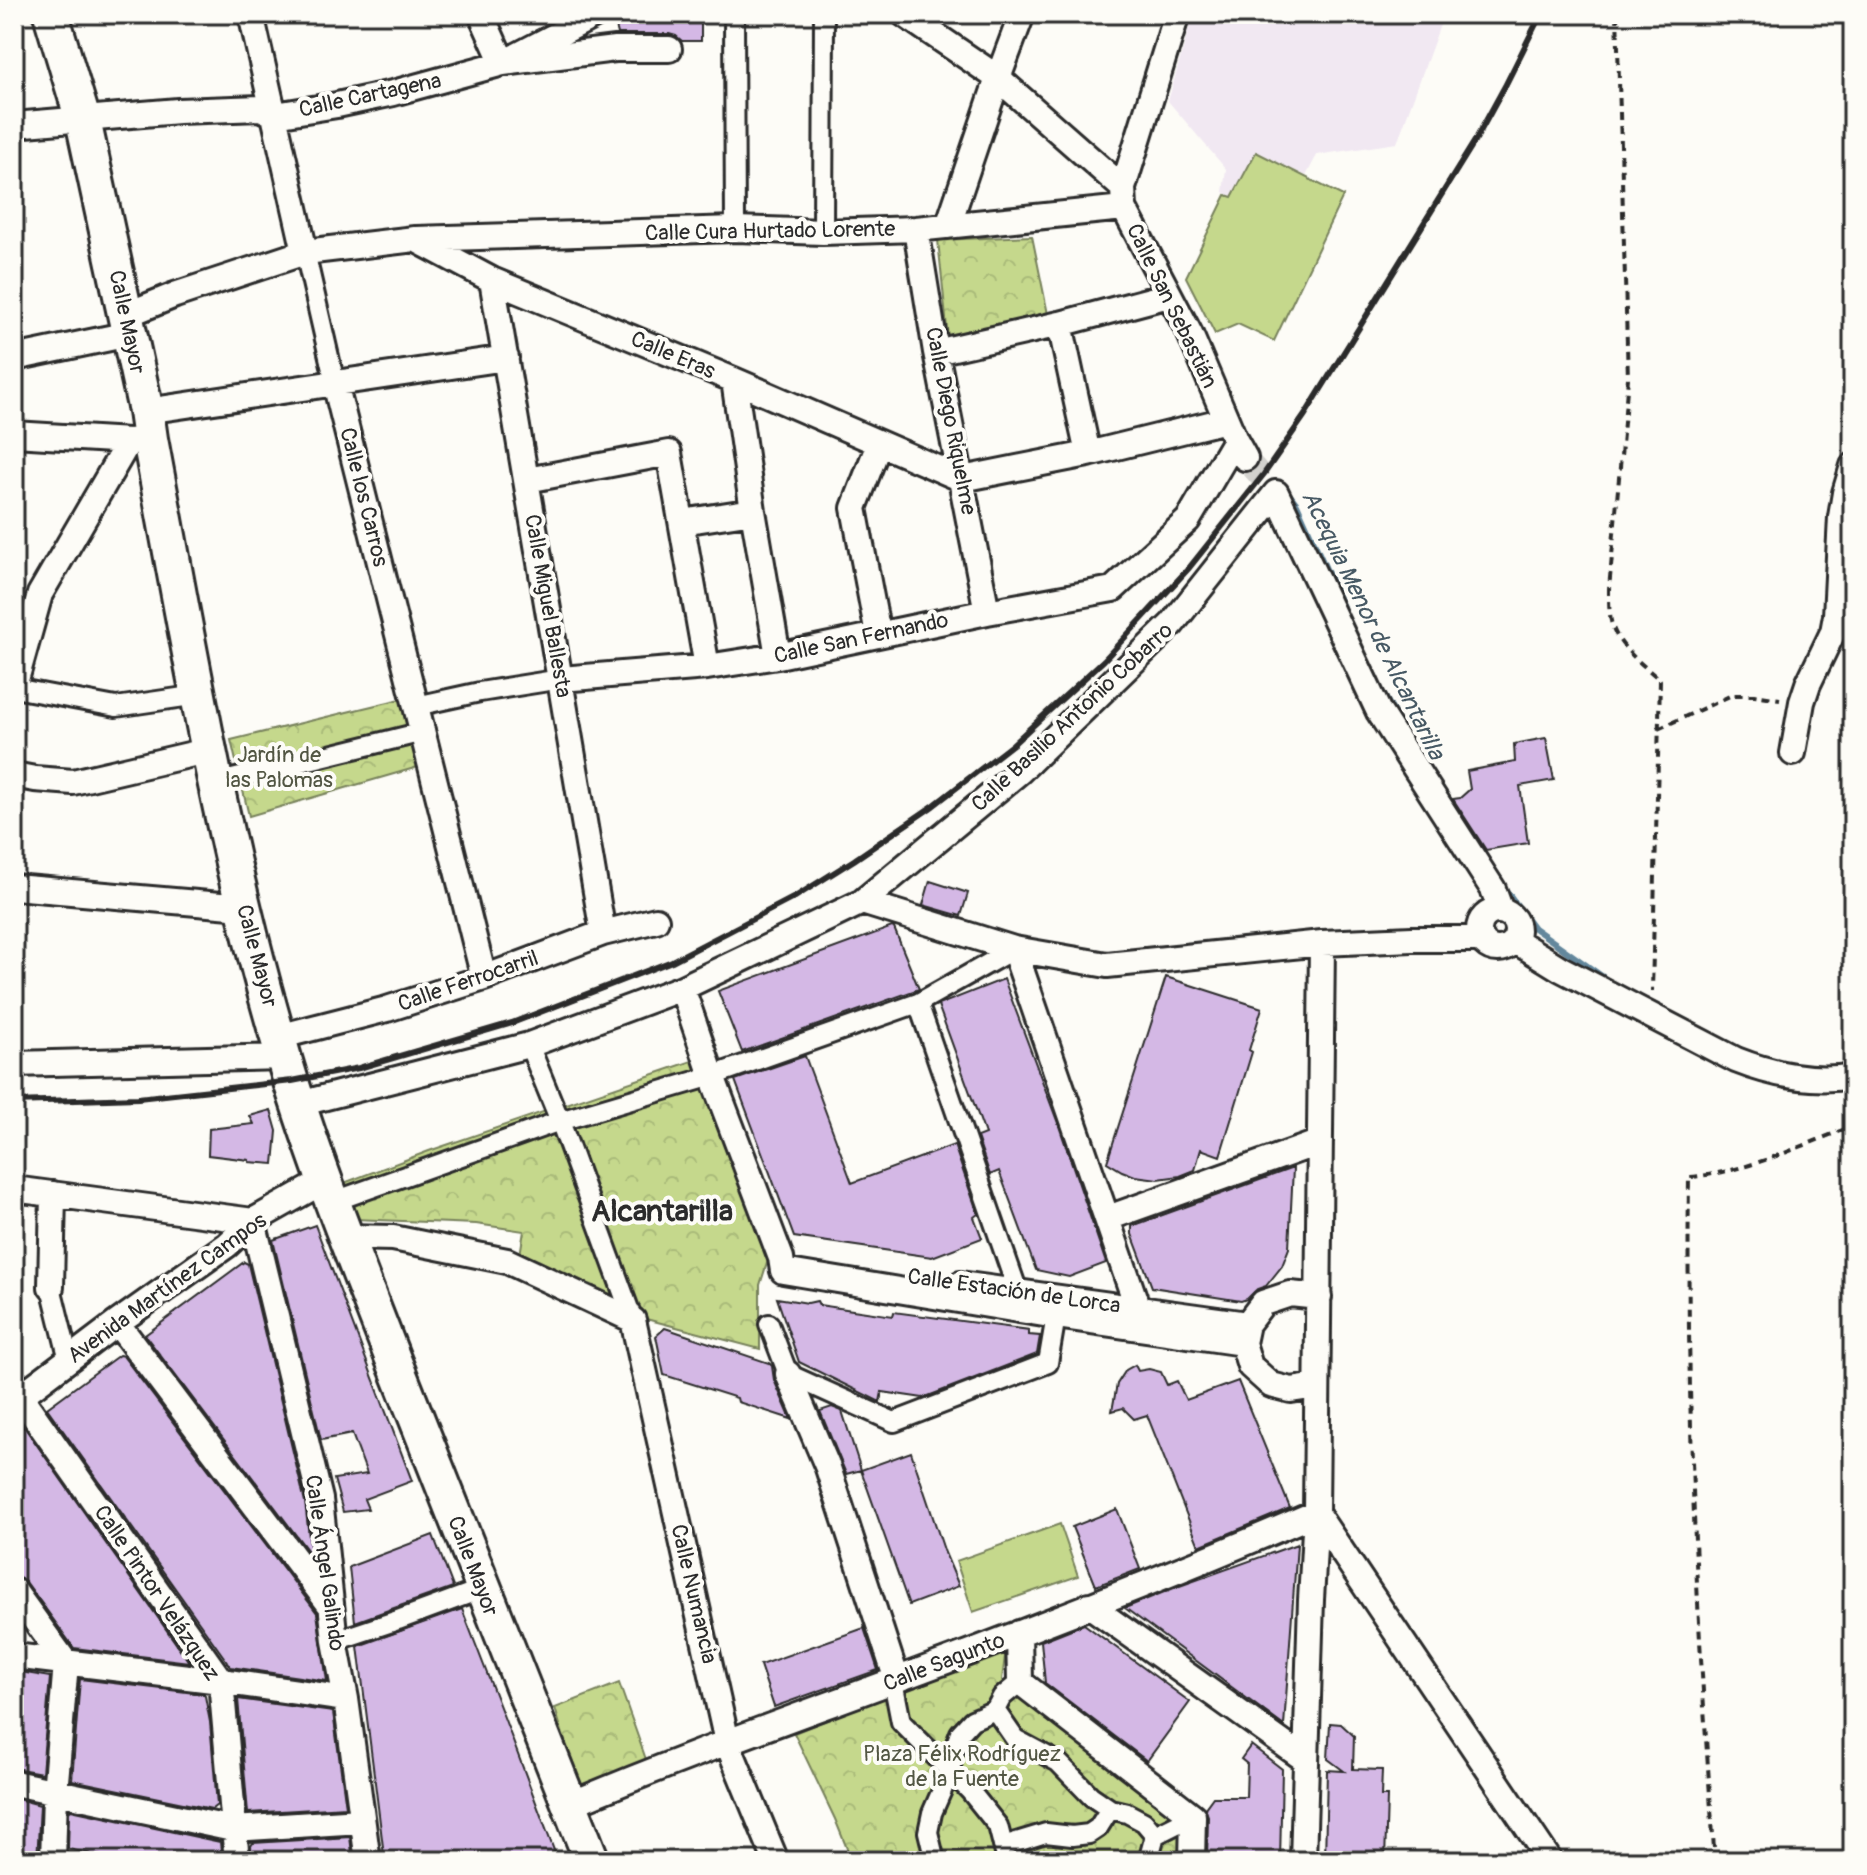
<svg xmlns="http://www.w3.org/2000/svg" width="1867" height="1875" font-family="Pangolin,sans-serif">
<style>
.built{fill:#f1e8f2}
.forest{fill:url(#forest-crowns);stroke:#78825c;stroke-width:2}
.pitch{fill:#c5d88c;stroke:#78825c;stroke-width:2}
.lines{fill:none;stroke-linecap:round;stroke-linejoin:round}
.stream{stroke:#63879c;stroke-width:6}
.building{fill:#d4b8e5;stroke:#2b2b2b;stroke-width:2}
.minor-tunnel{stroke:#d3d2ce;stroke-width:24;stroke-dasharray:24 12;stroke-linecap:butt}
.pedestrian-casing{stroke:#2b2b2b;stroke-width:24}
.minor-casing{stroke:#2b2b2b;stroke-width:30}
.secondary-casing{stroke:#2b2b2b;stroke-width:40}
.path{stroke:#2b2b2b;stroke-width:4;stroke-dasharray:8 6;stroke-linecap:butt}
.pedestrian{stroke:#fdfcf7;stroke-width:18}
.minor{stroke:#fdfcf7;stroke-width:24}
.secondary{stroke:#fdfcf7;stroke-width:34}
.rail{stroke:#2b2b2b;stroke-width:6}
.labels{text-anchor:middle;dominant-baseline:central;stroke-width:8;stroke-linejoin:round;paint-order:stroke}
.street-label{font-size:22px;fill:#2b2b2b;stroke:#fdfcf7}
.park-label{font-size:22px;fill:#525643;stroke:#fdfcf7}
.water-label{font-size:24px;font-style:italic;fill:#475964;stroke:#fdfcf7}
.district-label{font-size:30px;font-weight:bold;fill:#2b2b2b;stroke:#fdfcf7}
</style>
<defs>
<pattern id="forest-crowns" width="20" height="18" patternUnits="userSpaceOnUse" patternTransform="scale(2)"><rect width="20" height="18" fill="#c5d88c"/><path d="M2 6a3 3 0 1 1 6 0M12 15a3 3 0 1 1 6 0" fill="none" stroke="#a9ba79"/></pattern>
</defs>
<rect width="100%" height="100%" fill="#fdfcf7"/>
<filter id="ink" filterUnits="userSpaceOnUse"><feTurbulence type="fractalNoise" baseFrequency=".0125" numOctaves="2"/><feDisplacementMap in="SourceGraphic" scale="16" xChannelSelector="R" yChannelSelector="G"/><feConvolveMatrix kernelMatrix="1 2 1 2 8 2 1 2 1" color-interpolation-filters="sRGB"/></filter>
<g filter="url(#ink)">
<!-- built -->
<path class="built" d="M1193 14H1444L1397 143 1317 155 1306 176 1256 152 1232 197 1223 192 1226 169 1168 101Z"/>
<!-- forest -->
<path class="forest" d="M1032 236 1049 319 948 338 938 240Z
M405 698 418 767 249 816 231 740Z
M698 1059 768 1260 760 1285V1349L646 1319 520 1255 524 1231 476 1224 354 1219 341 1184 429 1151Z
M1006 1648 1002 1680 1193 1816 1191 1861H852L835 1819 794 1733Z
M619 1683 649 1768 581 1796 555 1708Z"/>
<!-- pitch -->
<path class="pitch" d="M1256 152 1343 196 1274 341 1238 324 1215 334 1186 277 1226 195 1232 197Z
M1060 1524 1078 1576 973 1612 956 1561Z"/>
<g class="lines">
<!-- stream -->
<path class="stream" d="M1280 482 1297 504 1343 607
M1383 693 1395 715
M1503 886 1534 928 1610 982"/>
</g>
<!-- building -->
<path class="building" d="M613 14H701V41H682L676 36 669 34H618Z
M1546 738 1554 780 1520 786 1528 843 1486 850 1453 799 1460 798 1470 789 1467 771 1515 762 1514 744Z
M930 881 968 893 961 916 923 905Z
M892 927 894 928 919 989 742 1052 718 991Z
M1166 977 1262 1008 1249 1050 1252 1052 1220 1156 1201 1149 1195 1170 1180 1176 1158 1179 1135 1176 1122 1171 1107 1162Z
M1004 979 1059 1126 1106 1263 1069 1277 1036 1270 999 1171 990 1175 977 1137 985 1134 938 1005Z
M805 1056 852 1183 954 1145 978 1214 974 1217 982 1238 932 1257 794 1237 735 1080Z
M271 1110 277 1131 274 1164 249 1162V1160L208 1155 209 1129 254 1124 250 1116Z
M1293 1168 1289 1248 1282 1266 1266 1286 1257 1289 1247 1299 1241 1301 1152 1287 1132 1234V1226Z
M315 1225 412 1481 364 1499 368 1509 343 1512 334 1479 367 1474 352 1434 321 1440 273 1240Z
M244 1262 248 1264 305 1502 311 1555 145 1335Z
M777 1298 808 1303 817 1301 819 1305 893 1316 894 1312 1029 1330V1335L1040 1336 1037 1354 923 1398 882 1392 880 1402 799 1362Z
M665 1328 769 1363 772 1366 774 1380 791 1419 738 1402 737 1398 664 1375 656 1336Z
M119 1355 123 1356 317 1613 327 1681 231 1667 47 1408Z
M1135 1365 1138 1371 1149 1369 1161 1372 1167 1385 1177 1381 1186 1400 1238 1381 1290 1508 1199 1546 1147 1415 1134 1419 1123 1408 1112 1411 1117 1384 1126 1370Z
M832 1407 842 1411 861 1470 846 1474 820 1411Z
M14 1425 25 1428 189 1662 74 1648 26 1582 21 1578 14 1576Z
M911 1452 945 1553 959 1586 909 1605 861 1470Z
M1117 1509 1140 1569 1096 1586 1072 1527Z
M433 1535 453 1587 355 1622 349 1567Z
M1297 1544 1284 1726 1125 1608 1174 1588Z
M462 1609 505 1720 558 1861H387L384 1855 358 1646Z
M1084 1624 1190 1702 1147 1761 1045 1683 1041 1641Z
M864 1628 878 1670 774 1707 760 1665Z
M14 1671 50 1677 42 1773 14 1768Z
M80 1679 203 1694 205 1696 210 1722 217 1805 212 1809 72 1780Z
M238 1699 333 1712 346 1807 248 1813Z
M1330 1723 1341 1724 1354 1736 1353 1769 1382 1770 1381 1796H1387L1385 1861H1325L1327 1770 1344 1771 1328 1759Z
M1251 1745 1282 1769 1280 1861H1207L1208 1816 1205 1808 1213 1797H1246L1247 1764 1241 1759Z
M14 1798 40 1805 37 1861H14Z
M71 1810 220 1842 222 1861H101L102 1856 68 1849 69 1812Z
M350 1837 353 1861H252L251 1846 253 1843Z"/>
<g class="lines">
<!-- minor-tunnel -->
<path class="minor-tunnel" d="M1245 458 1276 493"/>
<defs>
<path id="pedestrian" d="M734 14 735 229
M823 232 824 14
M305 252 335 383
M14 688 116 707 198 695
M416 706 480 692 561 679
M216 783 423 732
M918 1003 1018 1292
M529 1045 560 1121 633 1320
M332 1202 560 1121 712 1076 918 1003 1014 949
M51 1287 69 1360
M769 1324 788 1374 894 1422 1048 1363 1056 1316
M335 1641 398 1620 482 1589
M893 1681 901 1722 970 1791 998 1826 1007 1861
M995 1710 1015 1739 1058 1762 1091 1796 1110 1809 1127 1813 1144 1822 1155 1835 1148 1861
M1155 1835 1193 1816
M1003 1846 1046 1833 1072 1836 1089 1834 1098 1828 1110 1809
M935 1861 928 1832 932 1813 950 1772 953 1752 960 1733 972 1720 995 1710 1002 1697 1020 1682"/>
<path id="minor" d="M251 14 305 252
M481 14 503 63 615 49H669
M904 14 998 78 1123 188 1124 208 1190 334 1235 440 1245 458
M14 125 178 111 261 108 275 115 337 105 393 93 503 63 597 14
M1123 188 1177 14
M948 226 998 78 1022 14
M916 229 936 352 987 612
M416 239 735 229 823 232 916 229 1124 208
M492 280 603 933
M126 315 175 295 305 252 415 239 492 280 734 380 962 479 1088 454 1226 420
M1060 324 1088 454
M936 352 1060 324 1169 295
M14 358 129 334
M734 380 753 511 778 656
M335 383 484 978
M146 411 506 358
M14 434 129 441 140 440
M527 480 669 453 707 667
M682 522 753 511
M878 634 854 508 879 444
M561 679 707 667 778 656 987 612 1113 589 1188 520 1235 440
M14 687 40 594 129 441
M1793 753 1802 702 1808 684 1833 632 1836 616 1841 517 1845 493 1853 466
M14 775 35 779 73 782 210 750
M14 887 243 907
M862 902 1014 949 1107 965 1322 943 1412 939H1482
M1479 930a19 19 0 1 1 38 0a19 19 0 1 1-38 0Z
M1514 940 1561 969 1736 1060C1774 1075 1812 1083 1853 1076
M1014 949 1138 1309
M682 988 712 1076 781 1258 783 1271 1056 1316 1243 1343
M278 1037 387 1009 484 978 603 933 656 920
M14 1064 283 1057
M299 1104 529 1045 682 988 862 902 1019 772 1172 624 1276 493 1379 712 1493 889 1501 911
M14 1189 253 1221 320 1499 335 1641 346 1699 368 1861
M1108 1218 1320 1142
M346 1237 393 1238 507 1261 633 1320 727 1742 776 1861
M960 1284 1247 1324
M51 1287 53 1194
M117 1323 330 1605
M788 1374 828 1468 897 1680
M1317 1386 1291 1390 1271 1385 1250 1366 1243 1343 1247 1324 1263 1303 1290 1294 1319 1297
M20 1396 221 1681 237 1861
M14 1401 117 1323 227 1245 253 1221 324 1181
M14 1591 66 1663 55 1793 53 1861
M1089 1605 1306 1760
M1019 1633 1020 1682 1193 1816 1192 1861
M14 1656 221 1681 346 1699
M14 1783 233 1829 361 1821
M569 1805C677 1759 788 1720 898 1679 1039 1627 1178 1572 1316 1513L1550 1861
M1303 1861 1311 1600 1316 1513 1322 943"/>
<path id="secondary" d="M51 14 83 120 146 411 150 439C189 646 223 854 283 1055 313 1158 354 1258 393 1359 458 1527 525 1694 592 1861"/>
</defs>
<!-- pedestrian casing -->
<use href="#pedestrian" class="pedestrian-casing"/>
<!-- minor casing -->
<use href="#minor" class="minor-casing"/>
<!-- secondary casing -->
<use href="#secondary" class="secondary-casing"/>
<!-- path -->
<path class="path" d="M1617 14 1628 378 1609 589C1609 598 1609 607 1610 615 1613 644 1640 662 1660 680L1652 991
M1658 729 1732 695H1754L1780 699
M1715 1861C1697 1633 1686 1405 1689 1177 1745 1173 1800 1146 1853 1126"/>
<!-- pedestrian -->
<use href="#pedestrian" class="pedestrian"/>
<!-- minor -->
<use href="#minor" class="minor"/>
<!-- secondary -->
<use href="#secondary" class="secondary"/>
<!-- rail -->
<path class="rail" d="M14 1102 138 1098 292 1081 359 1068 512 1023 672 961 795 897 854 860 933 806 1013 744 1104 660 1189 568 1264 474 1305 415 1476 139 1505 86 1541 14"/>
</g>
</g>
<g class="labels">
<!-- street labels -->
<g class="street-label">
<text transform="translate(370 95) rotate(-12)">Calle Cartagena</text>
<text transform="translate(770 231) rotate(-1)">Calle Cura Hurtado Lorente</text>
<text transform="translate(1172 306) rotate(64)">Calle San Sebastián</text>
<text transform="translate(127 322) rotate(78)">Calle Mayor</text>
<text transform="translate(673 355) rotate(23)">Calle Eras</text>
<text transform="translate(951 421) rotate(79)">Calle Diego Riquelme</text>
<text transform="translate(364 497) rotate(76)">Calle los Carros</text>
<text transform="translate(548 606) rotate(80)">Calle Miguel Ballesta</text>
<text transform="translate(861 638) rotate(-12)">Calle San Fernando</text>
<text transform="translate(1072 717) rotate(-43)">Calle Basilio Antonio Cobarro</text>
<text transform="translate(257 956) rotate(75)">Calle Mayor</text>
<text transform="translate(468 981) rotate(-19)">Calle Ferrocarril</text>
<text transform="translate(167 1288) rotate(-36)">Avenida Martínez Campos</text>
<text transform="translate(1014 1291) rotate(8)">Calle Estación de Lorca</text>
<text transform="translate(325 1563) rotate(82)">Calle Ángel Galindo</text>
<text transform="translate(473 1566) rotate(69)">Calle Mayor</text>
<text transform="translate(157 1593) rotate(56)">Calle Pintor Velázquez</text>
<text transform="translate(694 1594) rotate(77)">Calle Numancia</text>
<text transform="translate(944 1662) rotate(-21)">Calle Sagunto</text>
</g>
<!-- park labels -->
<g class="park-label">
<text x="279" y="755">Jardín de<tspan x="279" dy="25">las Palomas</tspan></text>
<text x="962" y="1754">Plaza Félix Rodríguez<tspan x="962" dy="25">de la Fuente</tspan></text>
</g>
<!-- water labels -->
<g class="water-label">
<text transform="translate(1373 625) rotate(64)">Acequia Menor de Alcantarilla</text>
</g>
<!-- district labels -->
<g class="district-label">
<text x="662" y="1211">Alcantarilla</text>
</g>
</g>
<!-- margin -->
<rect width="1867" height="1875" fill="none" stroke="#fdfcf7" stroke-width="48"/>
<rect x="24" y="24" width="1819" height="1827" fill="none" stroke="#2b2b2b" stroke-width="3" filter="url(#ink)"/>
</svg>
